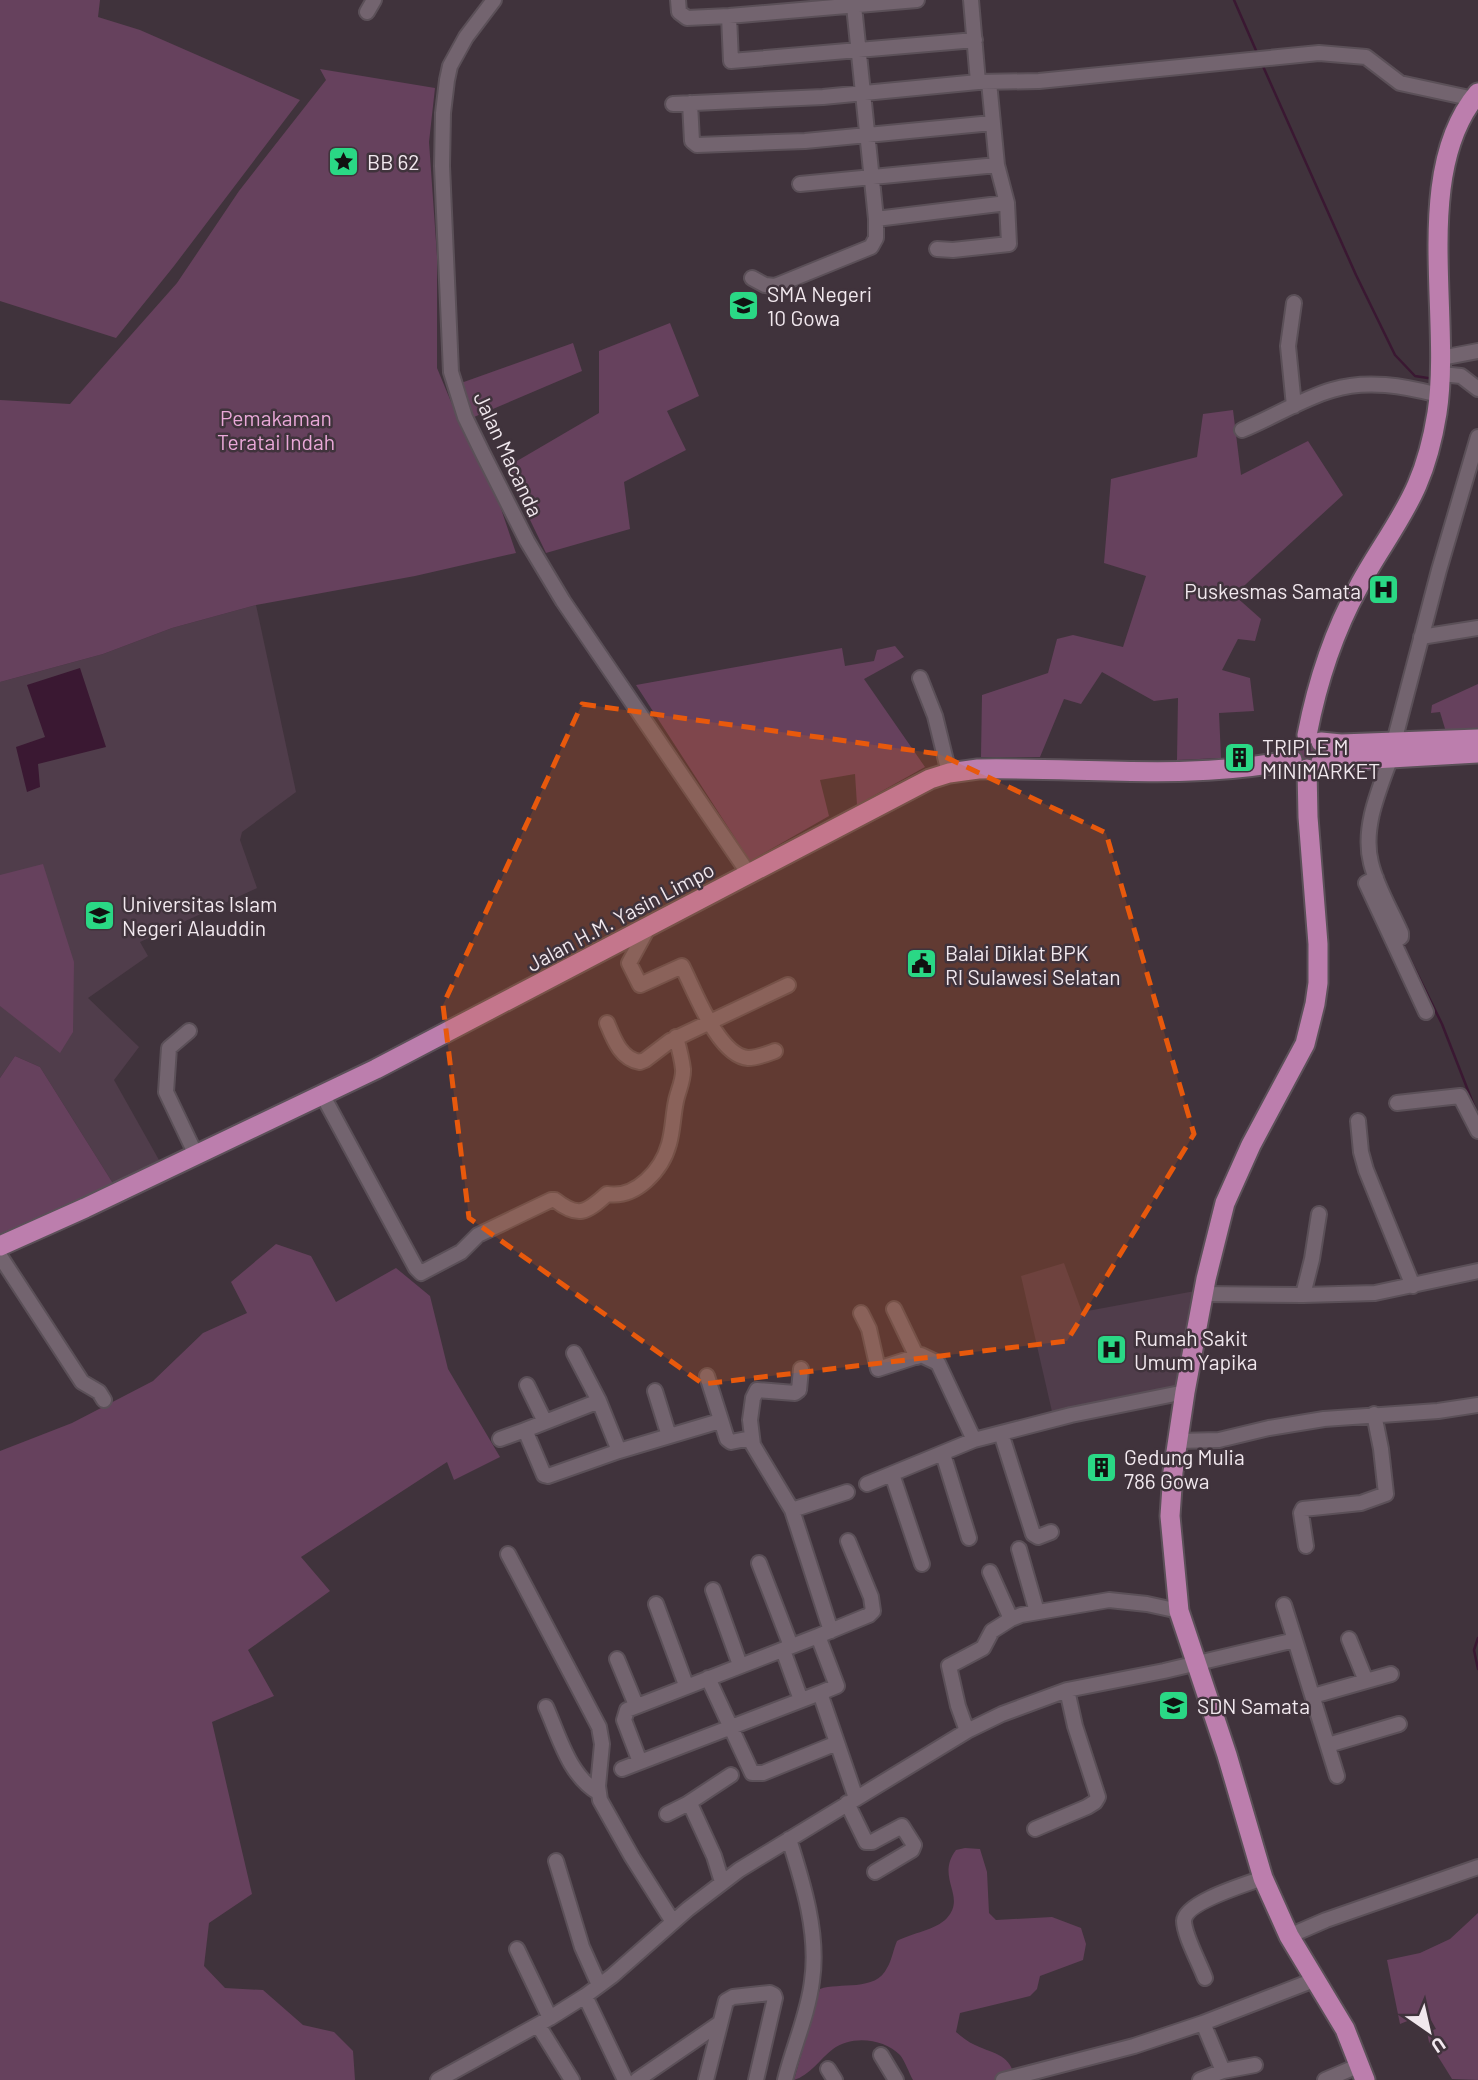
<svg xmlns="http://www.w3.org/2000/svg" width="1478" height="2080" font-family="Barlow,sans-serif">
<style>
.built{fill:#503d4b}
.green{fill:#66415d}
.water{fill:#3a1832}
.lines{fill:none;stroke-linecap:round;stroke-linejoin:round}
.stream{stroke:#3a1832;stroke-width:2.5}
.minor-casing{stroke:#5b5058;stroke-width:18}
.major-casing{stroke:#5b5058;stroke-width:23}
.minor{stroke:#73646f;stroke-width:14}
.major{stroke:#bc7ead;stroke-width:19}
.marked{fill:#e8590c;fill-opacity:0.2;stroke:#e8590c;stroke-width:5;stroke-dasharray:14 9;stroke-linejoin:round}
.labels{text-anchor:middle;dominant-baseline:central;stroke-width:5;stroke-linejoin:round;paint-order:stroke}
.poi-label{font-size:21px;fill:#f1e8ee;stroke:#40333c;text-anchor:start}
.park-label{font-size:21px;fill:#e9a8d8;stroke:#40333c}
.street-label{font-size:21px;fill:#f1e8ee;stroke:#40333c}
</style>
<rect width="100%" height="100%" fill="#40333c"/>
<!-- built -->
<path class="built" d="M256 605 296 792 242 832 240 840 257 888 140 942 148 956 88 998 139 1047 114 1080 159 1160 114 1185 40 1067 15 1056 0 1078V682L103 654 172 628Z
M1064 1263 1082 1312 1195 1291 1179 1387 1053 1416 1021 1276Z"/>
<!-- green -->
<path class="green" d="M0 0H100L98 17 140 30 300 100 174 266 116 338 0 301Z
M320 69 435 88 429 142 437 256V368L466 438 498 500 516 553 415 576 256 605 172 628 103 654 0 682V400L70 404 177 283 239 191 326 80Z
M670 323 699 396 667 411 686 450 624 482 630 529 546 553 505 468 599 413V351Z
M573 343 582 371 474 417 461 383Z
M1233 410 1241 475 1308 441 1343 495 1234 595 1261 619 1255 641 1238 639 1222 670 1250 678 1254 711 1219 713 1221 758 1177 760 1178 698 1154 701 1102 672 1081 704 1064 699 1040 757H981L982 695 1048 673 1057 639 1073 635 1123 647 1146 576 1104 563 1111 479 1197 457 1203 414Z
M895 646 904 657 864 679 925 767 857 805 855 774 820 780 829 816 750 861 636 685 842 648 845 666 874 661 877 650Z
M1478 684V730L1446 732 1440 712 1431 713 1432 705Z
M1302 736H1313L1324 752V757L1307 769 1290 753 1293 743Z
M43 864 74 962 73 1032 60 1053 0 1006V875Z
M15 1056 40 1067 114 1185 0 1237V1078Z
M276 1244 311 1256 336 1302 396 1268 430 1296 448 1369 500 1457 454 1480 447 1462 301 1557 330 1591 248 1650 274 1696 212 1722 252 1894 209 1923 204 1966 225 1988 263 1990 303 2025 334 2032 353 2051 355 2080H0V1451L72 1423 153 1381 203 1333 247 1313 231 1282Z
M965 1848 980 1849 987 1872 989 1913 996 1920 1052 1917 1081 1928 1086 1944 1083 1960 1040 1976 1037 1989 1030 1996 960 2013 956 2032C962 2037 968 2042 975 2045 996 2055 1011 2054 1015 2080H913C909 2073 905 2061 900 2055 884 2038 851 2035 833 2049 820 2059 810 2075 794 2080L820 1989C839 1982 876 1992 887 1968 892 1960 893 1950 897 1941 912 1933 936 1930 947 1918 967 1896 935 1878 956 1850Z
M1478 1913V2080L1452 2079 1429 2042 1427 2032 1436 2029 1427 2013 1400 2024 1387 1960 1420 1953 1450 1939Z"/>
<!-- water -->
<path class="water" d="M80 668 106 747 38 764 40 787 27 792 16 747 45 737 27 685Z"/>
<g class="lines">
<!-- stream -->
<path class="stream" d="M1234 0 1258 55
M1262 64 1356 275 1395 355 1415 376 1434 379
M1378 821 1384 797
M1401 941 1442 1024 1476 1111
M1478 1638 1474 1650 1478 1669"/>
<defs>
<path id="minor" d="M494 0 466 37 450 66 447 80 443 113 442 166 451 372 465 417 482 452 527 541 563 601 749 874
M678 0 679 12 687 18 729 16 917 0
M971 0 978 82 1039 81 1319 53 1366 57 1400 83 1474 99
M367 12 374 0
M729 16 731 61 975 40
M690 103 692 141 697 145 805 141 992 123
M673 104 823 97 978 82
M800 184 997 165
M876 219 1007 203
M937 249 953 250 1009 244 1007 203 997 165 989 82
M752 278 765 285 775 286 871 247 876 238V219L854 6
M1441 358 1478 351
M1441 374 1461 376 1478 389
M1294 406 1288 346 1294 303
M1242 430C1272 418 1301 399 1332 390 1367 379 1404 386 1439 395
M1421 637 1478 628
M920 678 935 716 949 773
M1394 742 1439 570 1478 437
M1391 757C1379 790 1362 828 1371 863 1377 888 1391 910 1401 933V937L1394 942
M1376 878 1366 883 1426 1012
M648 928 629 963 640 985 682 966C694 989 718 1056 748 1058 757 1058 767 1054 775 1051
M607 1023C614 1040 621 1059 640 1062L645 1060 670 1041 788 985
M189 1031 169 1048 166 1092 196 1155
M323 1096 416 1268 421 1273 461 1252 478 1235 551 1200H555C578 1218 586 1213 607 1194 636 1199 662 1170 669 1144 673 1130 673 1115 676 1101 678 1091 684 1079 683 1069 682 1059 679 1048 676 1037
M1397 1103 1460 1096 1478 1131
M1358 1121 1361 1152 1366 1170 1413 1286
M0 1256 82 1382 99 1392 104 1400
M1203 1294 1303 1295 1375 1293 1478 1271
M1303 1295 1312 1259 1319 1214
M894 1309 917 1357
M861 1313 869 1329 878 1369 921 1355 938 1363 974 1440
M801 1369 799 1390 795 1393 757 1390 753 1398 750 1420 753 1445 792 1510 831 1631
M707 1376 727 1439 731 1442 751 1438
M527 1385 545 1422
M655 1391 669 1436
M599 1401 619 1451
M525 1430 599 1401 574 1353
M1001 1433 1033 1534 1038 1537 1051 1532
M500 1439 525 1430 544 1475 548 1476 619 1451 720 1421
M1178 1441 1219 1440 1269 1428 1324 1419 1438 1411 1478 1405
M943 1454 969 1538
M892 1474 922 1564
M867 1484 974 1440 1071 1415 1185 1392
M792 1510 847 1492
M848 1541 871 1597 873 1611 869 1615 818 1636 837 1686 820 1693 856 1798
M1306 1546 1301 1513 1303 1509 1361 1503 1386 1494 1381 1449 1374 1414
M1019 1549 1037 1612
M508 1554 599 1727 602 1744 598 1786 600 1800 632 1857 673 1922
M759 1563 791 1646
M990 1572 1011 1619
M713 1590 740 1665
M656 1604 686 1685
M1349 1639 1366 1681
M1295 1640 1337 1776
M783 1650 801 1700
M617 1659 636 1705
M708 1678 752 1773H763L837 1743
M1313 1696 1391 1674
M546 1707C559 1736 569 1776 599 1793
M967 1731 958 1706 949 1666 983 1648 992 1631 1011 1619 1021 1615 1109 1600 1147 1604 1179 1611
M1328 1745 1399 1724
M640 1762 624 1720 627 1710 818 1636
M622 1769 820 1693
M847 1803 866 1842H872L902 1826 914 1845 912 1850 875 1872
M687 1804 731 1775
M667 1814 687 1804 692 1808 714 1856 722 1882
M1035 1829 1087 1807 1095 1802 1098 1797 1075 1726 1067 1690
M556 1861 582 1947 599 1985
M1289 1936 1326 1920 1478 1867
M517 1949 550 2018
M1205 1978C1200 1964 1184 1935 1184 1921 1185 1902 1247 1884 1263 1878
M1203 2023 1223 2071
M538 2025 572 2080
M881 2055 896 2080
M828 2069 835 2080
M438 2080 550 2018 585 1996
M625 2080 585 1996 612 1976 688 1909 739 1870 967 1731 1002 1714 1067 1690 1164 1671 1295 1640 1284 1605
M637 2080 720 2023
M706 2080 726 2001 733 1997 770 1993 774 1995 775 1998 756 2080
M785 2080C793 2047 808 2015 812 1981 819 1934 803 1883 789 1839
M1003 2080 1134 2046 1203 2023 1314 1980
M1200 2080 1223 2071 1255 2065
M1325 2080 1360 2065"/>
<path id="major" d="M1307 735C1317 683 1333 633 1359 586 1377 552 1402 520 1417 485 1427 462 1433 438 1437 413 1452 317 1411 172 1478 93
M1321 742 1341 744 1478 739
M1321 762 1478 753
M1307 769 1308 817 1318 944V983L1315 1004 1305 1044 1251 1145 1225 1203 1206 1279 1185 1392 1173 1472 1170 1516 1179 1611 1227 1755 1263 1878 1289 1936 1345 2029 1365 2080
M0 1246 85 1208 376 1069 930 779 949 773 978 769C1081 767 1191 781 1292 760"/>
</defs>
<!-- minor casing -->
<use href="#minor" class="minor-casing"/>
<!-- major casing -->
<use href="#major" class="major-casing"/>
<!-- minor -->
<use href="#minor" class="minor"/>
<!-- major -->
<use href="#major" class="major"/>
</g>
<!-- marked area -->
<path class="marked" d="M582 704 939 754 1106 833 1194 1134 1067 1341 703 1384 469 1218 443 1005Z"/>
<!-- icons -->
<defs>
<symbol id="sight-square" viewBox="-11 -11 22 22"><rect x="-9" y="-9" width="18" height="18" rx="4" fill="#2ad885" stroke="#40333c"/><path d="M0-6L1.8-2.2L6-1.7L2.9 1.2L3.7 5.4L0 3.3L-3.7 5.4L-2.9 1.2L-6-1.7L-1.8-2.2Z" fill="#111"/></symbol>
<symbol id="school-square" viewBox="-11 -11 22 22"><rect x="-9" y="-9" width="18" height="18" rx="4" fill="#2ad885" stroke="#40333c"/><path d="M0-5L7-2L0 1L-7-2ZM-4 1L0 2.5L4 1V4Q0 6-4 4Z" fill="#111"/></symbol>
<symbol id="hospital-square" viewBox="-11 -11 22 22"><rect x="-9" y="-9" width="18" height="18" rx="4" fill="#2ad885" stroke="#40333c"/><path d="M-5-5h3v3.5h4V-5h3V5h-3V1.5h-4V5h-3Z" fill="#111"/></symbol>
<symbol id="building-square" viewBox="-11 -11 22 22"><rect x="-9" y="-9" width="18" height="18" rx="4" fill="#2ad885" stroke="#40333c"/><path d="M-4-6H4V6H1V3H-1V6H-4ZM-2.5-4.3h1.7v1.8h-1.7ZM.8-4.3h1.7v1.8H.8ZM-2.5-1h1.7V.8h-1.7ZM.8-1h1.7V.8H.8Z" fill="#111"/></symbol>
<symbol id="university-square" viewBox="-11 -11 22 22"><rect x="-9" y="-9" width="18" height="18" rx="4" fill="#2ad885" stroke="#40333c"/><path d="M0-5L7-2L0 1L-7-2ZM-4 1L0 2.5L4 1V4Q0 6-4 4Z" fill="#111"/></symbol>
<symbol id="civic-square" viewBox="-11 -11 22 22"><rect x="-9" y="-9" width="18" height="18" rx="4" fill="#2ad885" stroke="#40333c"/><path d="M-.6-6.5H3V-4.5H.6V-3L4-1V1h2V6H-6V1h2V-1L-.6-3ZM-1.2 2.5V6h2.4V2.5Z" fill="#111"/></symbol>
</defs>
<g fill-rule="evenodd">
<use href="#sight-square" x="326" y="144" width="35" height="35"/>
<use href="#school-square" x="726" y="288" width="35" height="35"/>
<use href="#hospital-square" x="1366" y="572" width="35" height="35"/>
<use href="#building-square" x="1222" y="740" width="35" height="35"/>
<use href="#university-square" x="82" y="898" width="35" height="35"/>
<use href="#civic-square" x="904" y="946" width="35" height="35"/>
<use href="#hospital-square" x="1094" y="1332" width="35" height="35"/>
<use href="#building-square" x="1084" y="1450" width="35" height="35"/>
<use href="#school-square" x="1156" y="1688" width="35" height="35"/>
</g>
<g class="labels">
<!-- poi labels -->
<g class="poi-label">
<text x="367" y="161">BB 62</text>
<text x="767" y="293">SMA Negeri<tspan x="767" dy="24">10 Gowa</tspan></text>
<text x="1361" y="590" text-anchor="end">Puskesmas Samata</text>
<text x="1262" y="746">TRIPLE M<tspan x="1262" dy="24">MINIMARKET</tspan></text>
<text x="122" y="903">Universitas Islam<tspan x="122" dy="24">Negeri Alauddin</tspan></text>
<text x="945" y="952">Balai Diklat BPK<tspan x="945" dy="24">RI Sulawesi Selatan</tspan></text>
<text x="1134" y="1337">Rumah Sakit<tspan x="1134" dy="24">Umum Yapika</tspan></text>
<text x="1124" y="1456">Gedung Mulia<tspan x="1124" dy="24">786 Gowa</tspan></text>
<text x="1197" y="1705">SDN Samata</text>
</g>
<!-- park labels -->
<g class="park-label">
<text x="276" y="417">Pemakaman<tspan x="276" dy="24">Teratai Indah</tspan></text>
</g>
<!-- street labels -->
<g class="street-label">
<text transform="translate(509 454) rotate(65)">Jalan Macanda</text>
<text transform="translate(620 916) rotate(-28)">Jalan H.M. Yasin Limpo</text>
</g>
</g>
<!-- north arrow -->
<g transform="translate(1429 2031) rotate(146)" stroke="#40333c" stroke-width="5" paint-order="stroke">
<path d="M0-5L12 26L0 18L-12 26Z" fill="#f1e8ee"/>
<text y="-10" font-size="19" font-weight="bold" text-anchor="middle" fill="#f1e8ee">U</text>
</g>
</svg>
